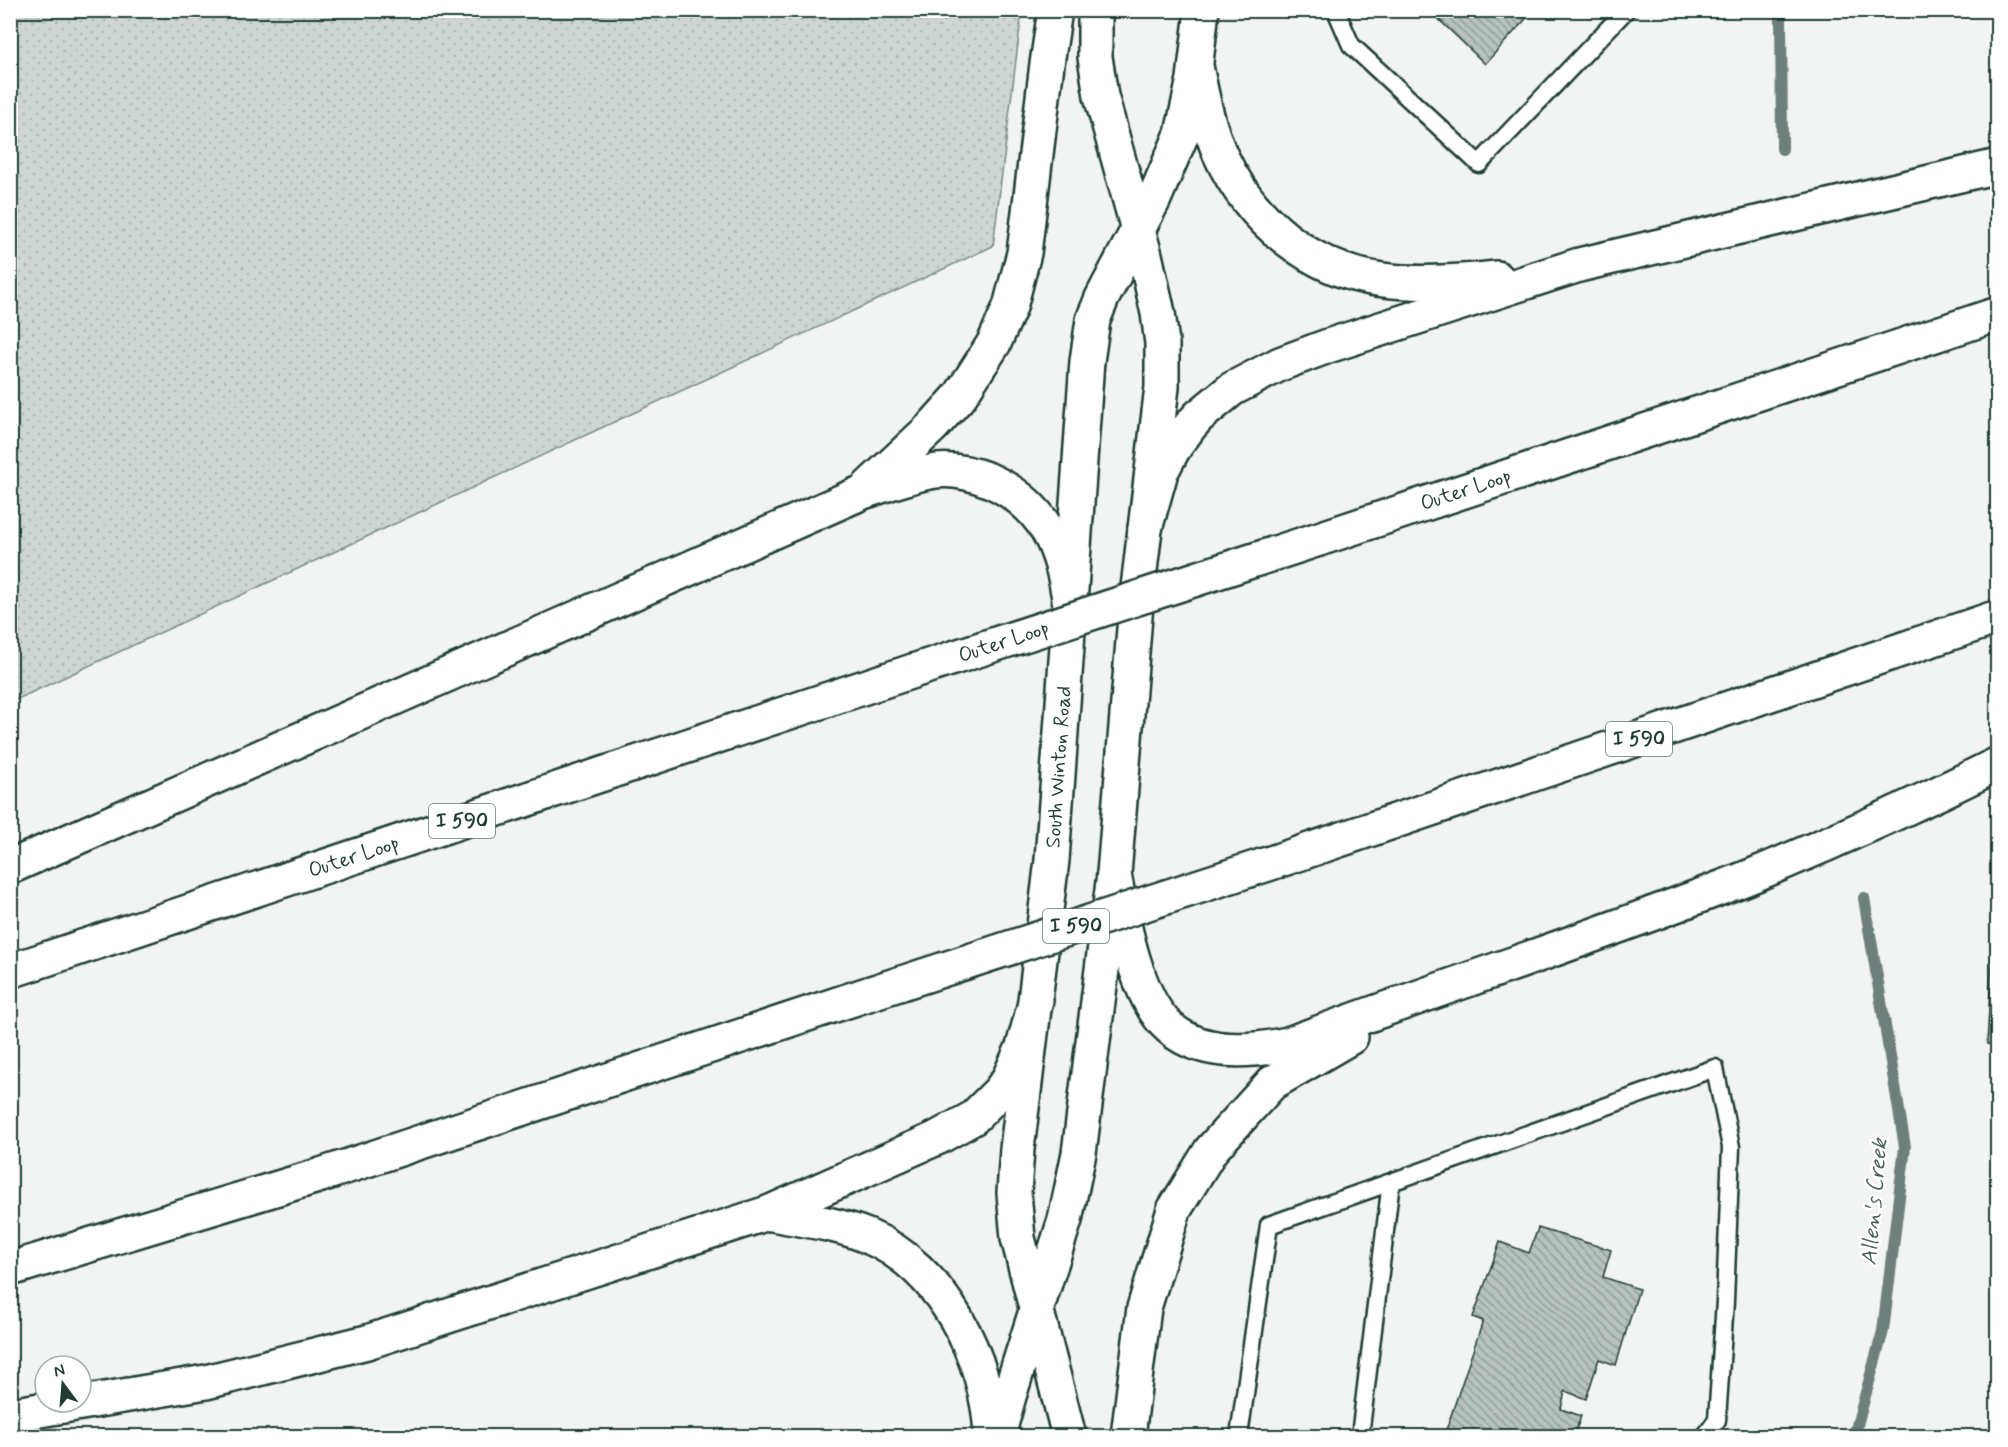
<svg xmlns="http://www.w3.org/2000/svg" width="2008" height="1447" font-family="Mynerve,sans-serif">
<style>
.grass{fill:url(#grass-dots);stroke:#768984;stroke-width:1.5}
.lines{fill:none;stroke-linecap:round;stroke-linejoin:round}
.stream{stroke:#6d807b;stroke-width:12}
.building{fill:url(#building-back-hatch);stroke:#1f3d34;stroke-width:1.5}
.service-casing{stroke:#1f3d34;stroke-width:21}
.secondary-casing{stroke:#1f3d34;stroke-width:38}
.motorway-casing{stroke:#1f3d34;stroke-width:38}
.service{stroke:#fff;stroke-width:16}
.secondary{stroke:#fff;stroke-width:33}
.motorway{stroke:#fff;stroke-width:33}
.motorway-bridge-casing{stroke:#1f3d34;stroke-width:38;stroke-linecap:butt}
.motorway-bridge{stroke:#fff;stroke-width:33}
.labels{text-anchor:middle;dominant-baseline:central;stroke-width:5;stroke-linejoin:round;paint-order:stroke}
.shield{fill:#fff;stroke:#627771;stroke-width:1.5}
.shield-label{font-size:20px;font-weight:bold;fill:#1f3d34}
.street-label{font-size:21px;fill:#1f3d34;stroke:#fff}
.water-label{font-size:22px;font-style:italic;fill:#465f57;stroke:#fff}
</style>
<defs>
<pattern id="grass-dots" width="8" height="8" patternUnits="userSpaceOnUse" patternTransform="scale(1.5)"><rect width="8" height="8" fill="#ced5d3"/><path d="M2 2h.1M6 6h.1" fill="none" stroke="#b0b8b6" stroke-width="1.8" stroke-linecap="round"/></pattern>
<pattern id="building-back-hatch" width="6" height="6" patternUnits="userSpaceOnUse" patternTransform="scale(1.5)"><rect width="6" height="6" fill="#b7c1bd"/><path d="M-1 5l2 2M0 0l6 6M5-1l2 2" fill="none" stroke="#949e9a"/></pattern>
</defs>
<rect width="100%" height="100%" fill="#f2f3f3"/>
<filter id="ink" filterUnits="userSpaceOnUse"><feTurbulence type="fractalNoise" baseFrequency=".0167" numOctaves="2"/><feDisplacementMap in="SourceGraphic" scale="12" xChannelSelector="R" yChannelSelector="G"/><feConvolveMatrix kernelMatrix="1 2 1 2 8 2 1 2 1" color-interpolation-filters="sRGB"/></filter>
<g filter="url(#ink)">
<!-- grass -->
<path class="grass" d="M10 11 11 10 1022 11 993 246 11 702Z"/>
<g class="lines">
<!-- stream -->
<path class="stream" d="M1781 10 1782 149
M1854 1436 1883 1331 1905 1147 1864 898"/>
</g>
<!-- building -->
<path class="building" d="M1429 10H1534L1485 64Z
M1992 956 1998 957V1045L1987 1044Z
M1538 1228 1611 1250 1603 1277 1639 1289 1616 1365 1599 1359 1586 1399 1565 1391 1561 1409 1581 1416 1574 1436H1444L1483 1321 1473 1317 1500 1242 1529 1253Z"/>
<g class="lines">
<defs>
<path id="service" d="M1338 10V15L1351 45 1479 164 1626 10
M1239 1436 1269 1225 1715 1068 1731 1147 1725 1301 1717 1420 1705 1436
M1360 1436 1391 1182"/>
<path id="secondary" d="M998 1436 1009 1396 1065 1220 1079 1153 1114 874 1136 604 1162 387V343L1158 313 1145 255 1101 96 1095 57V10
M1069 1436 1018 1238 1014 1193 1017 1149 1052 860 1087 361 1093 320 1102 298 1154 199 1182 134 1194 79 1202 10"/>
<path id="motorway" d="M1196 66C1202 96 1208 126 1220 154 1250 220 1311 271 1383 280 1421 285 1460 282 1497 278
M868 487 932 427 960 396 994 343 1010 307 1024 253 1047 64 1055 10
M1145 529 1161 472 1174 448 1190 426 1199 416 1232 389 1280 364 1328 346 1579 265 1998 166
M1319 539 1998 314
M1280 860 1998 617
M10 867 863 492C885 485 907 476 930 472 948 468 971 473 989 480 1045 505 1062 547 1070 605
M1114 874C1122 917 1136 999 1170 1028 1202 1056 1250 1052 1288 1044 1443 987 1600 936 1754 875 1836 841 1918 804 1998 764
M10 971 913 671
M768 1213C801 1220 836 1223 867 1236 942 1267 988 1358 991 1436
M10 1269 321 1175 871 993
M10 1415 206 1382 367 1342 768 1213 937 1138 973 1118 999 1092 1009 1078 1023 1047 1036 1000
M1128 1436 1144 1308 1174 1210 1211 1150 1272 1083 1351 1037"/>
</defs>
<!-- service casing -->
<use href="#service" class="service-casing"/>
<!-- secondary casing -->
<use href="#secondary" class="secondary-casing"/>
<!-- motorway casing -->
<use href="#motorway" class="motorway-casing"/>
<!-- service -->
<use href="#service" class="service"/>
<!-- secondary -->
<use href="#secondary" class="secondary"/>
<!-- motorway -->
<use href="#motorway" class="motorway"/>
<defs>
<path id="motorway-bridge" d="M913 671 1319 539
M871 993 1280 860"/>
</defs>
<!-- motorway-bridge casing -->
<use href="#motorway-bridge" class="motorway-bridge-casing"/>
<!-- motorway-bridge -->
<use href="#motorway-bridge" class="motorway-bridge"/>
</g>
</g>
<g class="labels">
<!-- shield labels -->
<g class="shield">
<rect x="1606" y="722" width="66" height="34" rx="4.5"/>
<rect x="429" y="804" width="66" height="34" rx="4.5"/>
<rect x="1043" y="909" width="66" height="34" rx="4.5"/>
</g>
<g class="shield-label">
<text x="1639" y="739">I 590</text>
<text x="462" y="821">I 590</text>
<text x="1076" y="926">I 590</text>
</g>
<!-- street labels -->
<g class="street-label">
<text transform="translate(1466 490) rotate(-18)">Outer Loop</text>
<text transform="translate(1004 642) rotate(-18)">Outer Loop</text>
<text transform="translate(1059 767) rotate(-86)">South Winton Road</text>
<text transform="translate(354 857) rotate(-18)">Outer Loop</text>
</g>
<!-- water labels -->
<g class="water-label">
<text transform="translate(1875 1202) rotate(-85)">Allen's Creek</text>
</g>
</g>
<!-- margin -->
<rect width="2008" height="1447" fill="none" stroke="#fff" stroke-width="36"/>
<rect x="18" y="18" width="1972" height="1411" fill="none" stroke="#1f3d34" stroke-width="2" filter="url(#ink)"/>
<!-- north arrow -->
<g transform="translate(63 1384) rotate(344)"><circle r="28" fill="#ffffff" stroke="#a5b1ae" stroke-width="1.5"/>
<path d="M0-4.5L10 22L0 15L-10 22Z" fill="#1f3d34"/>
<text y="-9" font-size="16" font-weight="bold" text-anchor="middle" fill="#1f3d34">N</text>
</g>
</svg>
